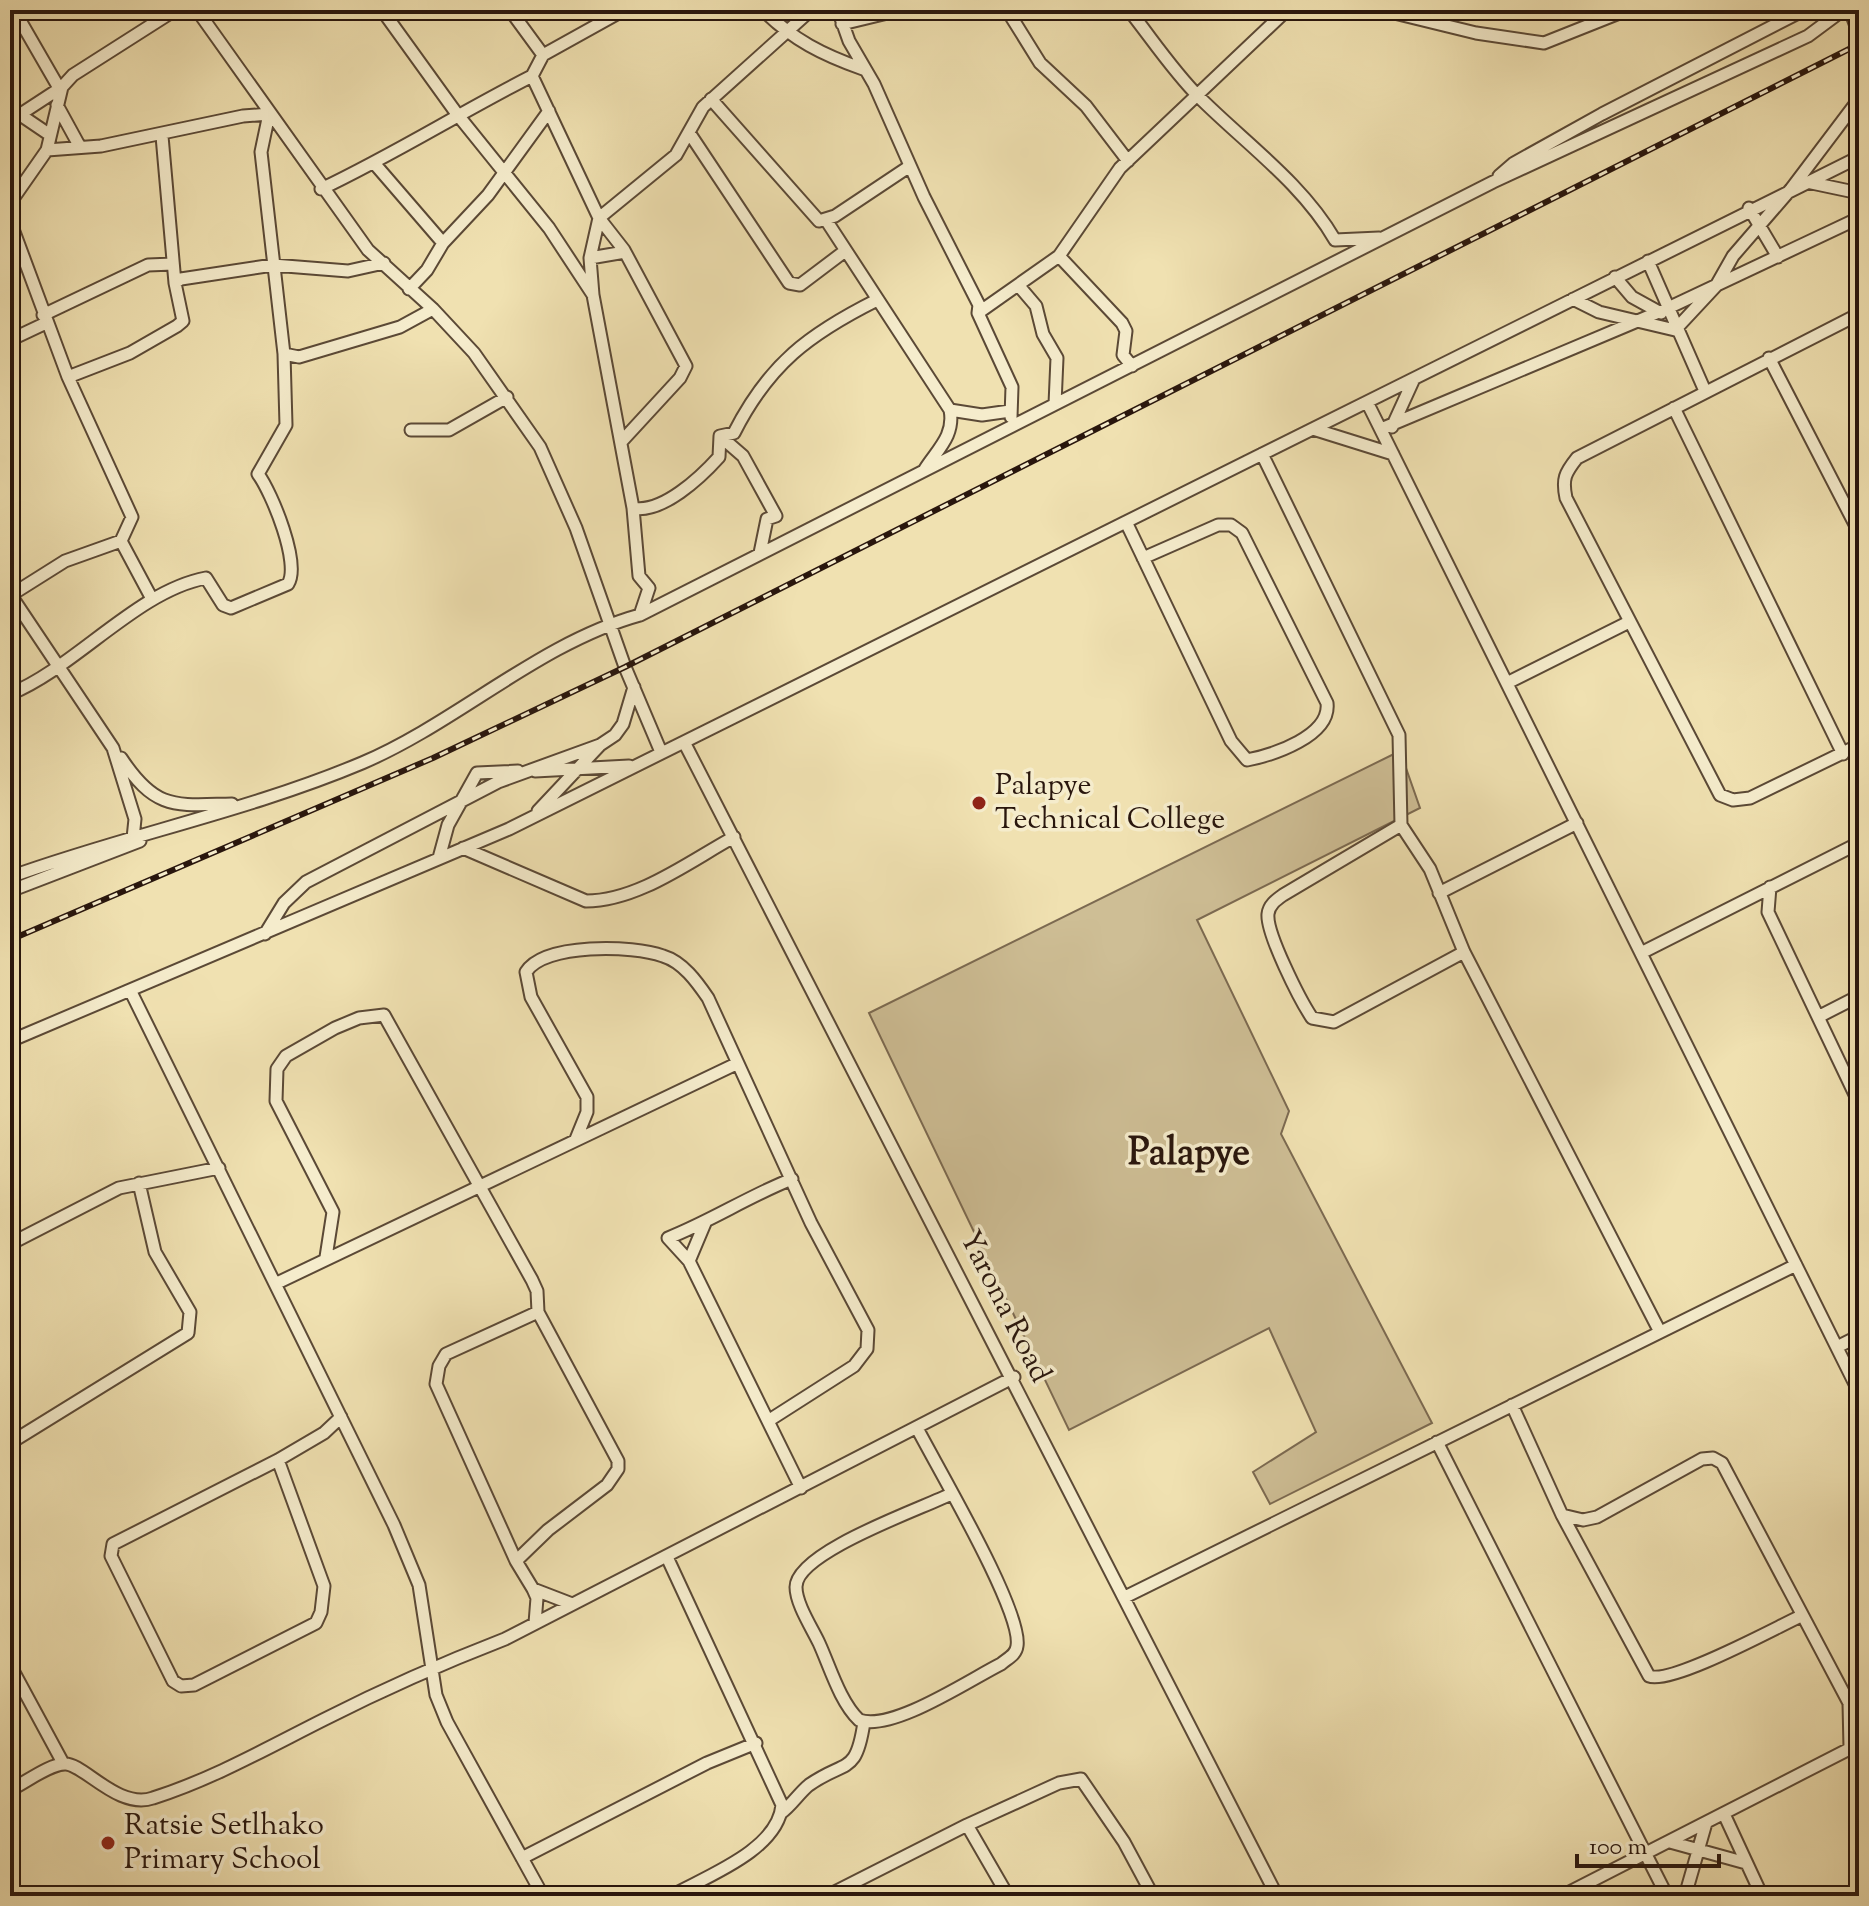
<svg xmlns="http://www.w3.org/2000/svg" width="1869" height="1906" font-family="'Sorts Mill Goudy',serif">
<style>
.green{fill:#cebe95;stroke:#7c6a51;stroke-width:2}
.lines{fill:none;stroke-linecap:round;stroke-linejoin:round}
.minor-casing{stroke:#5b4936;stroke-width:15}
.minor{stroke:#f5eccc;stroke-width:11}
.rail-casing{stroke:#29160d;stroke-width:6}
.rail{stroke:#f5eccc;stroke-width:3;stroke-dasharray:9;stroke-linecap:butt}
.poi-dot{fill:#8f2418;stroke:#f5eccc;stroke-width:3}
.labels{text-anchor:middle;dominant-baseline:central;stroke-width:7;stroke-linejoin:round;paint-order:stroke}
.poi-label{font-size:30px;fill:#29160d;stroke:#f5eccc;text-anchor:start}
.street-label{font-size:30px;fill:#29160d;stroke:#f5eccc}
.district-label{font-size:38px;font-weight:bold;fill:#29160d;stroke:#f5eccc}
</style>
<rect width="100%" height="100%" fill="#f0e1b1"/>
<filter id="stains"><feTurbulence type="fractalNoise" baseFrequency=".0025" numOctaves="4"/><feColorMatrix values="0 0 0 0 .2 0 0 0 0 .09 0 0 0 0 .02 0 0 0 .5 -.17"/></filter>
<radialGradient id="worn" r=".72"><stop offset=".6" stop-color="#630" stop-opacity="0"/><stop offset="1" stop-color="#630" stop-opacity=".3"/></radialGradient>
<!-- green -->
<path class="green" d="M1400 751 1420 808 1197 920 1289 1111 1281 1134 1432 1423 1270 1504 1253 1472 1316 1432 1269 1328 1069 1430 869 1013Z"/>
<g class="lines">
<defs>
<path id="minor" d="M14 10 59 88
M197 10 368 250 433 309 474 353 540 447 576 528 625 667 661 752
M382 10 457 114 549 228 593 295 633 508 639 576 649 588 640 615
M510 10 543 55 624 10
M763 10C793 40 823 55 863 69
M838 10 849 41 874 84 924 197 979 305 978 313 1059 256 1120 168 1287 10
M1007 10 1040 63 1086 106 1128 161
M1129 10C1152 39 1173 71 1199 97 1245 143 1302 183 1335 240L1379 238
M1382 10 1476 33 1544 43 1627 10
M1850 10 1859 34
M842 24 900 10
M543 55 532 76 599 218 590 258 593 295
M711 99 819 221 835 216 910 166
M57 105 80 147
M19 114 50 135
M10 121 62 87
M690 134 789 283 800 285 845 251
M162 136 175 283
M47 150 62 87 73 75 175 10
M374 163 443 243
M1499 176 1514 163 1602 114 1804 10
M1807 182 1859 193
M321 189C393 155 461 112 532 76
M10 203 47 150 101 146 243 116 269 114 261 152 284 354 299 357 400 327 433 309
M1749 208 1778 257
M826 220 950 410 982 415 1010 411
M10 221 68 377 130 353 177 326 183 321 175 283 181 279 273 265 348 271 384 263
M1059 256 1122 323 1126 331 1123 355 1132 366
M590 258 625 252
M1648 261 1705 391
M1615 277 1632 297 1661 313
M1019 286 1036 306 1043 334 1057 358 1055 404
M409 289 427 270 443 243 488 195 549 111
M1573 299 1599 312 1675 330 1716 286 1733 256 1791 189 1859 99
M978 313 1012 387 1011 417
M1859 314 1577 458C1565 473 1562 479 1566 498L1720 795 1733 800 1750 798 1859 745
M43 315 148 265 173 264
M10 340 46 323
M1769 358 1859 532
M68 377 132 517 121 541 152 599
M1368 404 1859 1392
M1674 408 1843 754
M1392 427 1413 381
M1313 429 1393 454
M1381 429 1666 309 1859 218
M411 430H449L507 397
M720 436 743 456 776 516 767 519 760 553
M622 441 680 378 686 366 624 250 599 218 676 155 703 107 811 10
M1262 454 1399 735 1401 825 1430 869 1464 952 1660 1332
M925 469C938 449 955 435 950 410
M633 508C662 514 701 477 719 457L720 436 734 433C769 364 809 334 877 300
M1126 522 1231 741 1247 760C1273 755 1331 736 1327 703L1242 533 1231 525H1218L1143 558
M10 594 113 748 135 819 133 838
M11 595 65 561 121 541
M1507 683 1629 622
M10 694C76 667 137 591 206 578L223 605 231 608 288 584C301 564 272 493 258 474L286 425 284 354
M684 742 1277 1896
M121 758C156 811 175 805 232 804
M535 771 629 766
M538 811 600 745
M1401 825 1283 895C1276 900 1269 905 1268 914 1266 933 1300 1000 1312 1018L1334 1022 1464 952
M463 848 586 901C638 901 690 861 734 837
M439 858 448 825 477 773 518 771
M10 877C126 835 248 811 362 763 458 722 539 643 640 615L1493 182 1808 36 1843 10
M1770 887 1768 912 1859 1103
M10 891 140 841
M1439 893 1577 823
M265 934 284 903 306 882 498 782 600 745 615 735 623 724 634 687
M1641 953 1859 843
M130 990 394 1525 419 1585 436 1695 447 1722 543 1896
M1818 1017 1859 996
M10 1041 509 829 1859 157
M576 1139 587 1112V1097L531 997 526 972C544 943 633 945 663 956 683 962 697 982 708 998L811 1223 868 1330 867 1349 854 1366 768 1421
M705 1223 689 1261 801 1488
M10 1244 119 1188 219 1168
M326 1257 333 1212 276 1101 277 1069 286 1056 335 1028 359 1018 384 1015 532 1280 537 1291 538 1312 618 1461V1469L607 1485 548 1530 516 1561
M689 1261 668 1238C711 1221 749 1196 792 1179
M275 1284 736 1064
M538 1312 446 1354 439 1366 436 1384 516 1561 533 1589 572 1604
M1837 1347 1859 1336
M1512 1405 1562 1515 1649 1676C1671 1685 1775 1628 1801 1616
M917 1428C937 1467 1023 1612 1017 1646 1016 1655 1008 1658 1001 1664 969 1680 892 1732 859 1720 840 1702 830 1667 819 1643 812 1628 796 1604 796 1587 796 1552 921 1509 951 1494
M1437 1442 1667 1896
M10 1443 188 1333 190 1312 155 1252 139 1183
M278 1460 324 1586 321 1612 316 1623 194 1685 181 1686 173 1681 111 1556 113 1544 278 1460 324 1433 341 1417
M1562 1515 1583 1520 1597 1517 1702 1459 1713 1458 1722 1463 1849 1703 1850 1748
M667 1557 782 1805C778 1850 707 1876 671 1896
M533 1589 537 1598 535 1623
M1125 1597 1796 1265
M10 1665 63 1763
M10 1790C25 1783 49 1764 65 1764 83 1763 118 1810 153 1798 213 1779 269 1747 325 1719 384 1689 443 1663 505 1639L1014 1377
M781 1813C792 1805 799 1793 809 1785 846 1759 856 1776 864 1722
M1724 1814 1762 1896
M967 1825 1008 1896
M1670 1842 1746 1863
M522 1858 707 1763 756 1743
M827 1896 967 1825 1059 1783 1081 1779 1124 1842 1153 1896
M1562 1896 1859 1744
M1685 1896 1706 1823"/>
</defs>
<!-- minor casing -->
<use href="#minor" class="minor-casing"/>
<!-- minor -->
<use href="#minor" class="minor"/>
<defs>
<path id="rail" d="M10 940 433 758 625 667 1859 44"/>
</defs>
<!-- rail casing -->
<use href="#rail" class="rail-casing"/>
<!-- rail -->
<use href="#rail" class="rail"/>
</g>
<!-- markers -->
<g class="poi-dot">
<circle cx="979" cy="803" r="8"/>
<circle cx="108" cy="1843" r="8"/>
</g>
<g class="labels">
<!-- poi labels -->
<g class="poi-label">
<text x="995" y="786">Palapye<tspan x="995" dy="34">Technical College</tspan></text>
<text x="124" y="1826">Ratsie Setlhako<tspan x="124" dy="34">Primary School</tspan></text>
</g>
<!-- street labels -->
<g class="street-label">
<text transform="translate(1004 1307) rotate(63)">Yarona Road</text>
</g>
<!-- district labels -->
<g class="district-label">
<text x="1189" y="1155">Palapye</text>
</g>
</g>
<!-- margin -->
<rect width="1869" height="1906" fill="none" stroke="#f0e1b1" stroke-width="40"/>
<rect x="12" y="12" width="1845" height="1882" fill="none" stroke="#29160d" stroke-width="4"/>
<rect x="20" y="20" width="1829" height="1866" fill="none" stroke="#29160d" stroke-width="2"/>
<!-- scale -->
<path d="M1577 1854v12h142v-12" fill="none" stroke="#29160d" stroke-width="4"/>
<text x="1589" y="1854" font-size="24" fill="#29160d" stroke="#f5eccc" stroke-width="6" paint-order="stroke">100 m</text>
<rect width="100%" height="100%" filter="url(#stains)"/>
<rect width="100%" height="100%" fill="url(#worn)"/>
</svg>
